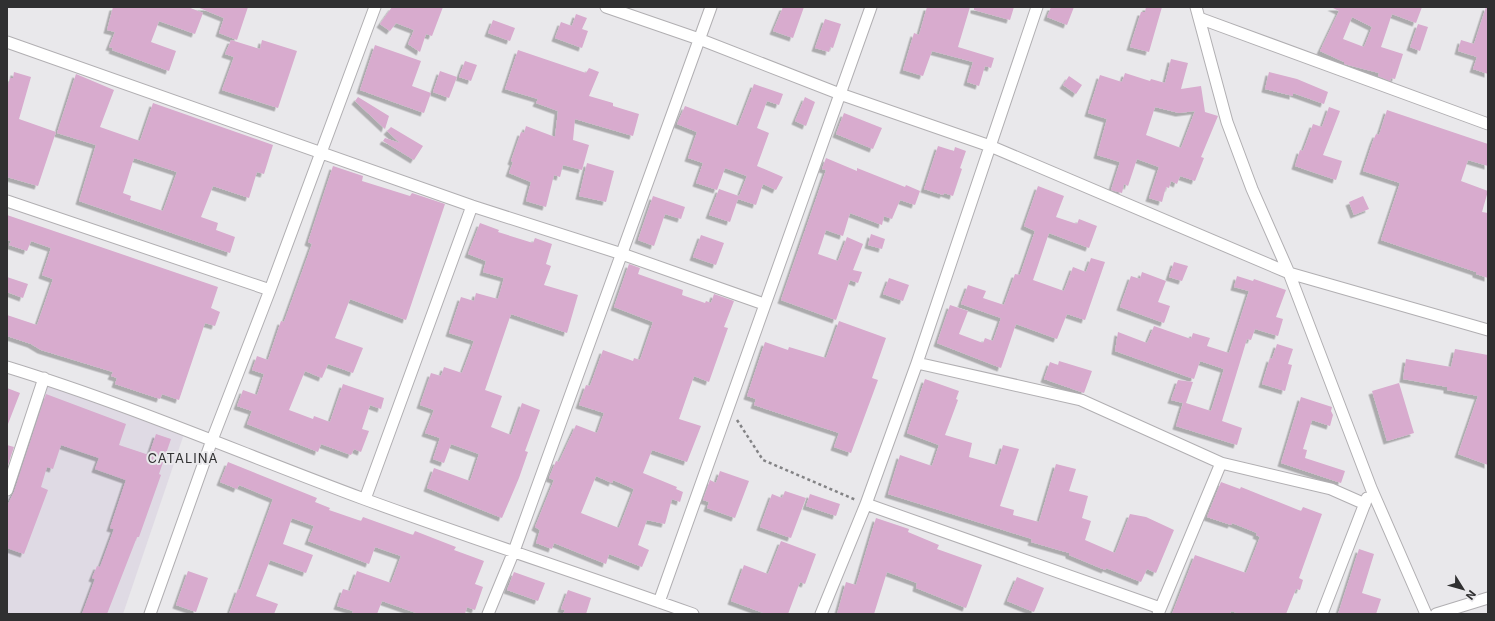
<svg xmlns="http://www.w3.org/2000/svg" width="1495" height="621" font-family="Inter,sans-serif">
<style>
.built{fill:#dfdae4}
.building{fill:#d8abce;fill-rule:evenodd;filter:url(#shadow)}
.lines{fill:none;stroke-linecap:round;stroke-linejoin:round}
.street-casing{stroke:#b1afb2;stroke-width:13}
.path{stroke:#838385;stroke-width:2.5;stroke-dasharray:3 3;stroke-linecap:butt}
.street{stroke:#fff;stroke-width:11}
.labels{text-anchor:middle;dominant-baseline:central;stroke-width:4;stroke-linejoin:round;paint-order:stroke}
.quarter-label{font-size:13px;letter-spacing:1px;fill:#303031;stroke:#e9e8eb}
</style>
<defs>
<filter id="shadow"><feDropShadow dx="-3.5" dy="3.5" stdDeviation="0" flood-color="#0004"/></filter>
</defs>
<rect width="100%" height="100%" fill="#e9e8eb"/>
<!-- built -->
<path class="built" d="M45 384 184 434 123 614H7V498Z"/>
<!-- building -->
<path class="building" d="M113 7H188L203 13 195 34 159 21 151 42 176 51 169 71 112 50 113 48 109 47 115 32 107 30Z
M197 7H248L237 40 219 33 224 18Z
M392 7H443L432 36 426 34 420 52 408 44 414 30 396 23 390 31 380 24Z
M783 7H804L793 38 773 31Z
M927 7H970L958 47 994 58 991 68 985 66 979 86 967 82 973 62 932 51 923 76 903 70 914 33 919 35Z
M974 7H1014L1010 20 974 10Z
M1051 7H1074L1067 25 1047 17Z
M1146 7H1162L1149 52 1130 47 1141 12H1145Z
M1331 7H1422L1416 23 1392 14 1381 47 1403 54 1395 79 1391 78 1390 81 1378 76 1379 73 1344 64V62L1320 51 1339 11ZM1352 17 1372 27 1364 47 1343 39Z
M1486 7H1488V74L1473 69 1477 57 1458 51 1461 40 1474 44Z
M576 14 587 18 582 29 588 31 582 48 555 38 561 22 572 26Z
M825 19 841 24 833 48 830 47 829 52 815 48Z
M493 20 515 28 510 41 488 33Z
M1418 24 1428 27 1420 51 1410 47Z
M231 40 260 49 262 40 297 51 278 108 222 90 234 57 225 54Z
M375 45 421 61 412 86 431 93 424 113 360 90Z
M518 50 586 73 589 68 599 72 589 96 613 103V106L639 114 633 136 575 119 573 140 589 145 582 170 563 165 560 177 554 175 546 207 526 201 531 182 509 173 513 162 511 161 521 132 524 133 526 126 555 137 558 111 536 103 538 99 505 89Z
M1171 59 1188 63 1181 89 1201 86 1205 112 1218 116 1201 157 1204 158 1195 181 1180 176 1177 184 1171 181 1169 188 1166 187 1162 202 1149 198 1159 167 1137 159 1128 186 1124 184 1122 193 1111 190 1120 162 1097 155 1107 119 1088 113 1100 75 1122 82 1125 73 1150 81 1151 79 1165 83ZM1155 107 1179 113 1195 111 1181 148 1146 135Z
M465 61 477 65 471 81 459 77Z
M440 71 457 77 449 98 433 92Z
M14 72 31 77 19 119 56 132 38 186 7 177V89L10 78H13Z
M1269 72 1297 79 1328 92 1324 104 1293 93V96L1265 89Z
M76 74 114 90 100 127 140 141 153 103 273 145 264 174 257 172 249 198 213 186 201 217 218 223 216 230 235 237 230 253 79 201 96 145 57 133ZM134 158 177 172 163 211 130 200 131 196 123 193Z
M1069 76 1082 85 1076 94 1063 85Z
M754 84 783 94 779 105 767 101 757 128 769 133 757 166 783 177 776 190 763 184 756 205 738 199 747 176 725 168 717 190 696 183 703 163 688 158 697 132 677 124 685 106 738 126Z
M358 97 389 116 385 129 355 101Z
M805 97 815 102 806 126 795 121Z
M1329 107 1340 111 1323 155 1342 161 1336 180 1295 166 1300 150 1303 151 1313 124 1322 127Z
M1387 110 1488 144V166L1468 160 1461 181 1488 191 1482 212 1488 213V278L1476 274V272L1381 240 1400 183 1363 171 1373 141 1376 134 1379 135Z
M844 113 882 128 873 149 836 134Z
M391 127 423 146 414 160 383 141 385 138 400 143 387 131Z
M938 146 954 151 955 147 966 151 960 168 962 169 953 196 944 193 943 195 924 189Z
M826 158 857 171V168L905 187 906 185 920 191 915 205 900 200 892 219 884 216 882 225 850 213 843 236 826 230 818 254 838 261 847 237 863 244 853 270 862 272 858 283 850 280 836 320 781 300 826 170 822 169Z
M587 163 614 171 606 202 579 196Z
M333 166 363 176 362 181 410 196 412 193 445 204 406 320 350 299 335 338 363 348 353 373 328 364 322 378 305 371 289 410 313 419 314 416 330 422 343 384 384 398 381 409 370 405 362 429 369 431 361 452 354 449 351 455 321 444 318 452 247 424 252 411 237 406 243 390 257 395 264 374 252 370 257 356 268 360 281 321 284 322 312 244 308 242Z
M1038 186 1064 196 1056 217 1077 224 1079 219 1097 226 1089 248 1049 233 1033 280 1064 291 1073 267 1086 272 1091 258 1105 262 1085 320 1067 314 1057 339 1016 324 1001 368 937 343 950 305 968 311 959 334 983 343 985 338 993 341 1001 318 961 304 968 285 986 291 983 298 1004 305 1015 274 1020 275 1035 231 1024 226Z
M719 189 739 196 730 222 709 215Z
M653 196 685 207 681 219 665 214 654 246 638 240Z
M1363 196 1369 209 1354 215 1349 202Z
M7 215 218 287 211 308 220 312 215 326 205 323 179 400 162 394 160 399 115 384 117 378 111 376 113 372 41 350 31 344 7 336V315L37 325 53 279 42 275 51 248 31 241 27 251 9 245 11 241 7 240Z
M480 223 499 230 498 232 533 243 535 238 552 244 546 264 551 266 544 285 578 295 567 333 511 314 485 390 502 396 491 427 511 435 522 403 540 410 525 451 528 452 519 478 502 518 427 488 434 468 470 481 479 454 451 444 444 463 433 459 440 438 425 433 434 410 420 405 431 373 441 376 444 367 462 373 474 341 449 333 461 297 474 301 476 293 498 299 504 278 483 272 486 261 468 254Z
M871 234 885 239 882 249 868 245Z
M701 235 724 243 716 265 693 257Z
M1174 262 1188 266 1182 281 1169 277Z
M629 264 640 268 638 274 683 290 682 295 705 303 706 301 711 303 714 294 734 301 724 327 728 328 709 382 694 376 679 419 701 426 687 462 652 450 643 473 677 487 676 489 683 492 680 502 672 499 665 524 647 520 638 545 649 550 642 567 609 554 606 564 554 543 552 549 536 543 540 530 535 527 554 480 549 478 556 461 559 462 576 425 597 433 604 413 579 405 586 385 590 386 603 350 633 361 634 358 640 360 653 322 614 307ZM596 476 612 483 613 480 634 489 619 528 581 513Z
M1142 272 1166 281 1158 302 1170 306 1164 323 1120 307 1131 276 1140 279Z
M1237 276 1253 281 1254 279 1286 290 1276 317 1283 319 1278 336 1255 329 1251 340 1247 339 1222 421 1242 428 1237 445 1176 426 1183 403 1171 400 1178 380 1193 382 1186 403 1211 411 1224 369 1200 361 1194 379 1115 351 1118 332 1147 343 1154 326 1191 339 1193 333 1210 338 1207 346 1229 353 1249 291 1234 287Z
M7 277 28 284 23 298 7 292Z
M889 278 909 285 903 301 883 294Z
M839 321 886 338 872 378 878 380 851 453 834 447 839 433 754 405 756 399 747 396 765 342 788 350 789 347 826 358Z
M1277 344 1293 349 1288 364 1292 365 1285 391 1262 384 1270 358 1272 359Z
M1455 349 1488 355V465L1458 454 1478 396 1447 390V387L1403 379 1406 359 1451 367Z
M1059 361 1092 371 1084 393 1044 379 1050 362 1058 365Z
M925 379 959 391 956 399 958 400 945 435 972 443 969 457 997 465 1003 445 1019 449 1000 506 1014 510 1013 515 1039 522 1056 464 1076 469 1069 491 1088 496 1082 518 1091 521 1085 540 1115 553 1130 514 1146 517 1174 530 1156 573 1147 569 1141 582 1106 568 1105 570 1069 555V553L1031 542 1032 539 888 494 900 455 932 466 939 445 907 433Z
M1399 383 1414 433 1387 441 1372 391Z
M7 388 20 393 8 424H7Z
M46 394 126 424 119 445 149 455 156 434 171 439 159 474 161 475 139 537H137L107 614H82L95 579 92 578 97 566 100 567 114 529 110 528 126 480 95 469 99 458 61 445 53 469 47 467 41 487 48 490 24 554 7 548V506L14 492Z
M1301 397 1332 407 1331 411 1333 415 1330 426 1312 420 1303 449 1307 450 1305 458 1345 471 1341 483 1281 463Z
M7 445 14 447 7 468Z
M228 462 317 498 315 502 330 508 329 510 361 521 363 517 413 535 415 531 456 547 454 550 484 561 475 584 483 587 475 610 467 607 465 614H419L382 601 377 614H352L353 611 337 606 343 589 350 591 357 571 391 583 401 556 375 547 369 564 308 541 314 526 292 518 283 544 313 555 306 573 270 560 256 596 278 604 274 614H229L238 589 240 590 273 499 239 485 237 489 220 482Z
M720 471 749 481 735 518 707 508 709 502 703 500 710 480 716 483Z
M1221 482 1240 489 1241 487 1301 511 1303 507 1322 514 1299 578 1303 580 1300 590 1296 589 1286 614H1240L1231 611 1230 614H1172L1195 555 1246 573 1260 537 1256 535 1257 533 1232 523 1231 525 1207 517Z
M785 491 806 498 791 538 760 527 772 494 782 498Z
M810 494 840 504 836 516 806 506Z
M876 518 909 529 908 532 939 545 937 549 982 565 966 608 916 588 917 583 887 572 874 614H837L846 582 856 585Z
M781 541 816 554 805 584 800 582 788 614H766L731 601 744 565 768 574Z
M1359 549 1374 554 1362 593 1381 599 1376 614H1338Z
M188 571 208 578 196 612 176 605Z
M514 572 545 583 538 601 507 590Z
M1017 577 1044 588 1034 612 1007 601Z
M568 590 591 598 586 614H563L565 610 561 609Z"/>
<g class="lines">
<defs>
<path id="street" d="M606 7 699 39 840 94 990 146 1289 273 1488 330
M1196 7 1227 122 1252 189 1289 273 1371 488 1426 614
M1199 18 1488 124
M7 42 472 206 622 254 764 304
M7 201 270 290
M917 363 1081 400 1221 463 1331 489 1365 504
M7 367C128 404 245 455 364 499 473 539 584 575 693 614
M7 490 44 378
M365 499 472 206
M866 504 1160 608
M659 602 871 7
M150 614 212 440 270 290 375 7
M488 614 514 551 711 7
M821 614 866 504 917 363 1037 7
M1158 614 1221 463
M1322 614 1367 498
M1436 614 1488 598"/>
</defs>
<!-- street casing -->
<use href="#street" class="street-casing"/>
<!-- path -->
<path class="path" d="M737 420 763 460 856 500"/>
<!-- street -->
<use href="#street" class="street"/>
</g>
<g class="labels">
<!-- quarter labels -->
<g class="quarter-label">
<text x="183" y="458">CATALINA</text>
</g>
</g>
<!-- border -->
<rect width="1495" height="621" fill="none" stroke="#303031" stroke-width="16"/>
<!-- north arrow -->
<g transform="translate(1463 589) rotate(127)" stroke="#e9e8eb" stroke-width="3" paint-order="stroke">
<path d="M0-3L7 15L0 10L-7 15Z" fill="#303031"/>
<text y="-6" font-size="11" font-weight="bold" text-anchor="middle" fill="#303031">N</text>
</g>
</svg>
